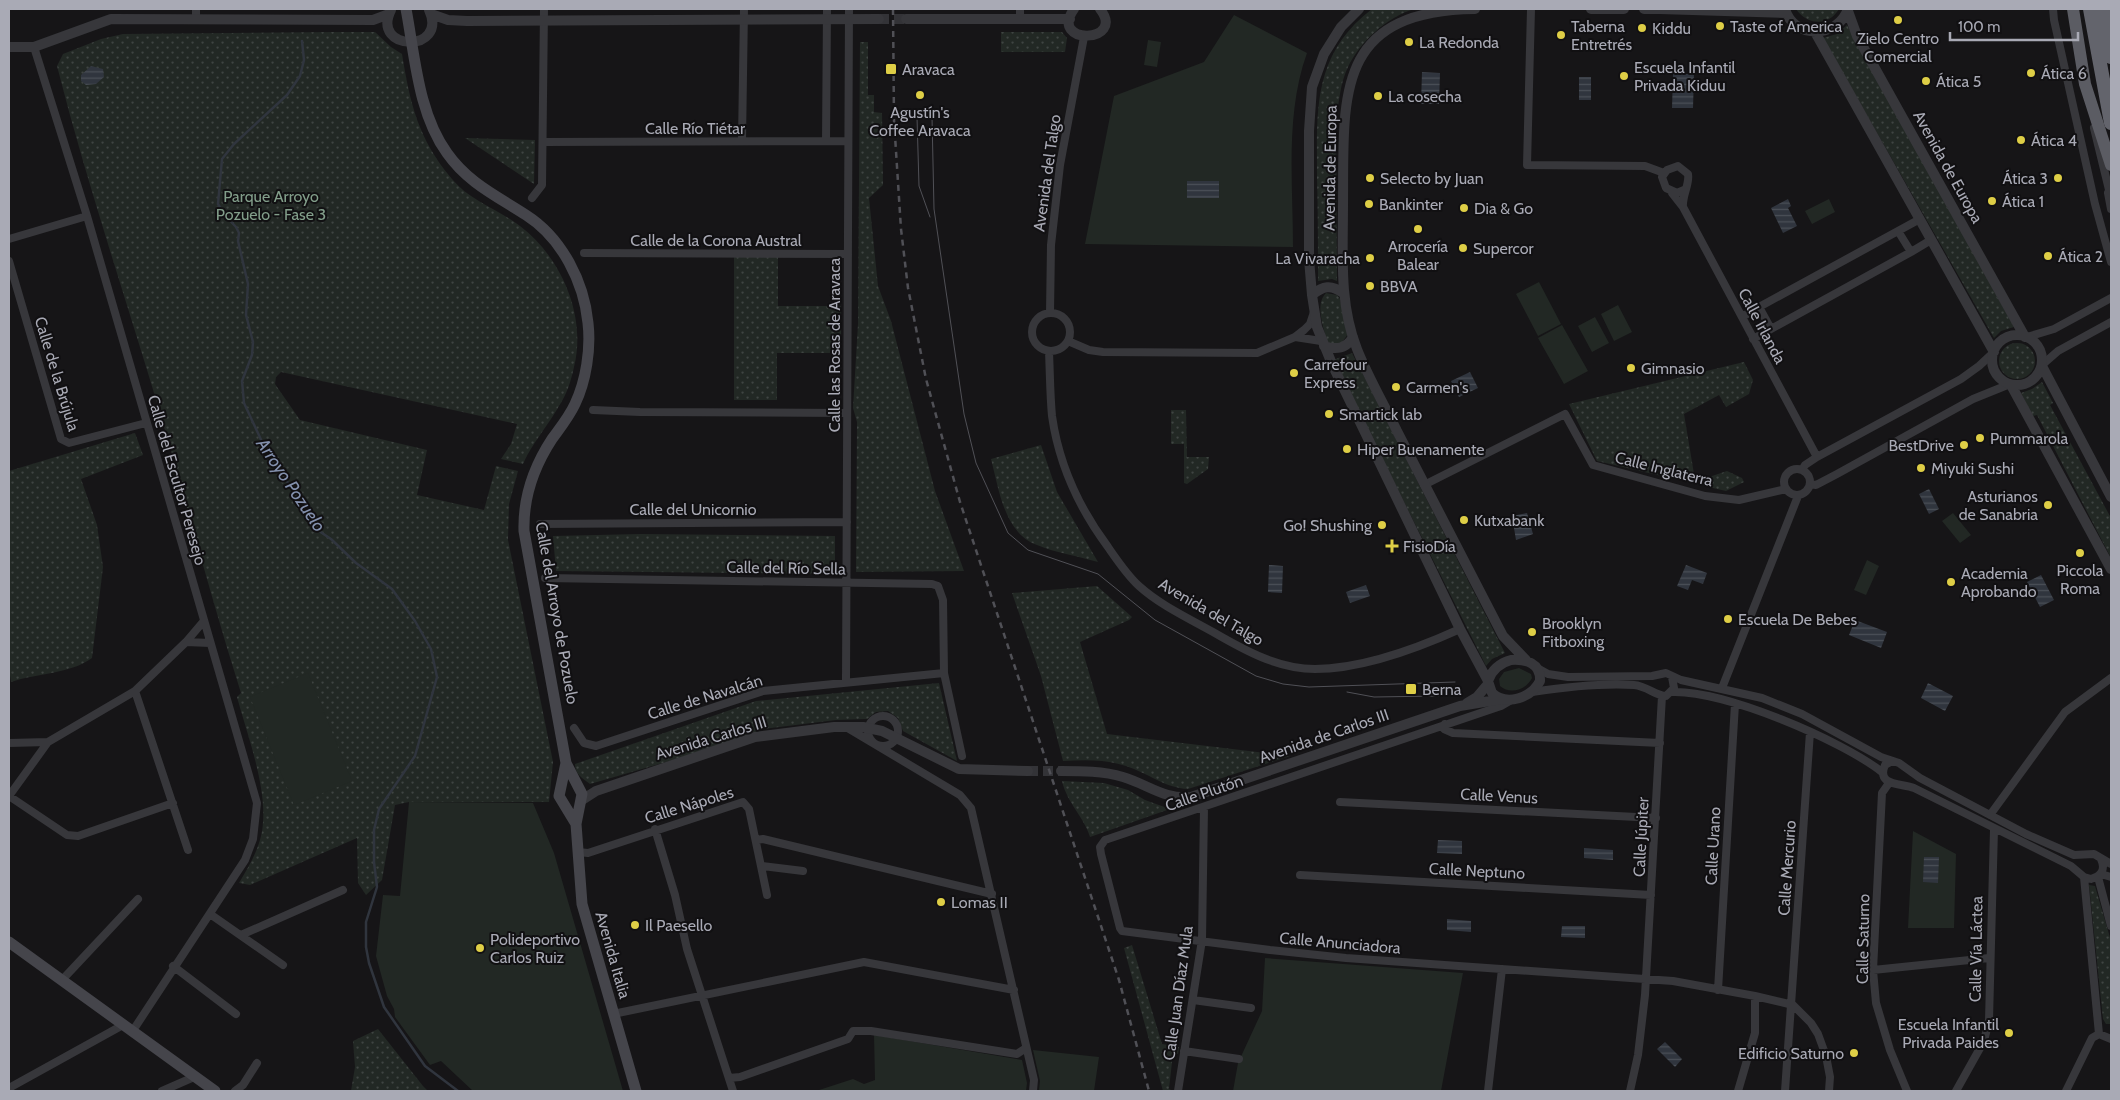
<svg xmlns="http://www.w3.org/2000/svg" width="2120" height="1100" font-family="Cabin,sans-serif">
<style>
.grass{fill:url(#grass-dots)}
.garden{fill:#222824}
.water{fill:url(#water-rules)}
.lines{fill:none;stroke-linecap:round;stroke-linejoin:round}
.stream{stroke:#30353e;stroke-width:2.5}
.tertiary-tunnel{stroke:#333337;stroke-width:10;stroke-dasharray:10 5;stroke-linecap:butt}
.minor{stroke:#37373b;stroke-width:8}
.tertiary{stroke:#37373b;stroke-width:10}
.secondary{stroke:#45454b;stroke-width:11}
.trunk{stroke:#5b5c63;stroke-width:12}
.motorway{stroke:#63646c;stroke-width:14}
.tram{stroke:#505056;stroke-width:1}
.rail{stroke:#505056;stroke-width:2.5;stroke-dasharray:6 5;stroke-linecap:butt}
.poi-dot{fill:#dece46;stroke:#111012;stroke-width:2}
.labels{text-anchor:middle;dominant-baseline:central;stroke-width:4;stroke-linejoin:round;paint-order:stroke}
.poi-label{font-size:16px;fill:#a9aab5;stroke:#111012;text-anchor:start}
.street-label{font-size:16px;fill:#a9aab5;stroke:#111012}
.park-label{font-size:16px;fill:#829e8a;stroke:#111012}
.water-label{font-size:18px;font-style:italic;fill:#8390ad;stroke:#111012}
</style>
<defs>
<pattern id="grass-dots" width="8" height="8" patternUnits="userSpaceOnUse" patternTransform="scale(1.25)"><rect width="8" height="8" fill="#222824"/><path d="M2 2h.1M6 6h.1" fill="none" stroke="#3f4442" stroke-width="1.8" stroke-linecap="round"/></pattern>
<pattern id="water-rules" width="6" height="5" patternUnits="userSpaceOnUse" patternTransform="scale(1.25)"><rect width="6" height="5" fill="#30353e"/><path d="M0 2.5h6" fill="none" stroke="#4b5058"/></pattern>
</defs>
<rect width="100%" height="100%" fill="#161517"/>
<!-- grass -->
<path class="grass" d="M1372 9H1414C1387 17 1360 42 1348 67 1340 83 1339 103 1336 120L1337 281 1332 279 1318 281C1318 247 1318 213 1317 178 1317 110 1312 55 1372 9Z
M1796 9H1839C1828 27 1807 25 1796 9Z
M1847 25 2014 327 2001 331 1994 338 1823 38 1837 34Z
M332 32H375L391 47 402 54C410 103 418 139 452 179 470 201 498 209 520 226 561 257 587 316 574 367 571 381 567 394 559 406 548 426 532 443 523 464L501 459 511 444 517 424 281 372 276 377 275 384 300 420 427 450 417 495 484 510 496 466 518 471 509 504 508 540 553 762 549 802H409L395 805 382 880 366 895 358 883 357 838 250 885 239 883C250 864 262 845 263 822 266 784 247 734 237 697L241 693C211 598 186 502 158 406 124 293 86 180 57 66L63 54 101 39 123 34Z
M1001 32H1062L1067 38 1065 52H1001Z
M860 42H868V95H874V112L882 113 883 185 869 198 878 286 891 321 935 491 964 571 856 572 857 422 853 408 858 324Z
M465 138 535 140 534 184Z
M734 256H778V306H841V353H777V400H734Z
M1326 293 1337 295 1340 299 1348 334 1340 345 1329 343 1326 338C1323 325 1315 304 1326 293Z
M1999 361a18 18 0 1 1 36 0a18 18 0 1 1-36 0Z
M1352 353 1505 653 1492 659 1486 666 1333 360Z
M1744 362 1753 380 1749 394 1726 407 1719 395 1684 414 1694 474 1709 477 1727 471 1742 478 1744 482 1726 491 1597 461 1569 404Z
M2042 382 2053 403 2050 405 2111 518V558L2037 415 2033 416 2021 393 2032 389Z
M1171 410H1186L1187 457H1209L1208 469 1187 484 1184 483V444H1171Z
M135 433 143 455 81 479 97 525 103 567 92 658C70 674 37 673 11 682L9 669V471Z
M1041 445 1057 492 1098 562C1078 556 1056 553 1037 545 1004 533 999 489 991 459Z
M641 534 835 536V574L556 571 553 536Z
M1097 586 1132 617 1129 620 1080 642 1107 734 1290 756 1188 789C1165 788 1148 773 1126 766 1105 759 1084 760 1063 761L1041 676 1012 593Z
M939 683 957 761 903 731 898 718 888 711 876 712 867 719 836 720 763 729 694 754 590 784C582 778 575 774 575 764L756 701Z
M1062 781 1104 783 1128 790 1145 800 1170 809 1090 837C1084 817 1067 803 1062 781Z
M2089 885 2095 886 2111 941V1024H2106L2103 1019Z
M1132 945 1162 1044 1179 1047 1178 1054 1173 1053 1169 1089 1173 1091H1163L1124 948Z
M378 1029 423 1086 428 1091H351L355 1067 353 1041Z"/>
<!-- garden -->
<path class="garden" d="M1234 15 1307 53C1285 114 1293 183 1293 247L1085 244 1114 96 1204 62Z
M1148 40 1161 42 1157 67 1144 65Z
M1829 199 1835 212 1812 224 1805 211Z
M1539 282 1561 324 1538 336 1516 294Z
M1618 305 1632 332 1614 341 1601 314Z
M1595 317 1609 343 1592 352 1578 326Z
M1562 325 1588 371 1564 384 1538 338Z
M1953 513 1971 535 1960 543 1942 521Z
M1867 560 1879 566 1866 595 1854 590Z
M1519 668 1531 674 1532 678C1526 690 1510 695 1500 686L1499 679 1504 672Z
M308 673 352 781 294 805 250 697Z
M409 802 533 803 554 853 623 1091H473L441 1061 430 1065 395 1017 394 1009 387 996 376 956 383 895 400 896Z
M1913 831 1956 854 1954 928H1908Z
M1265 958 1463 973 1441 1091H1233L1238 1063 1262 1011Z
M874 1035 1022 1060 1027 1083 1026 1091H816L853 1079 864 1084 875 1080Z
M1033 1050 1099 1057 1094 1091H1039L1040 1081Z"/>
<!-- water -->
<path class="water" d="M91 66 103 69 104 77 96 84 86 85 81 81V75Z
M1422 72 1440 73 1439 104H1421Z
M1673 74H1694L1693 108H1672Z
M1579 77H1591V100H1579Z
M1187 181H1219V198H1187Z
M1788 199 1791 206 1788 208 1797 226 1783 233 1771 208Z
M1470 372 1478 388 1459 397 1451 381Z
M1929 489 1939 509 1929 514 1919 494Z
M1527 513 1533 534 1516 540 1512 516Z
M1269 565 1283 566 1282 593 1268 592Z
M1686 565 1707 573 1703 584 1692 580 1688 590 1677 586Z
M2041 575 2054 600 2040 607 2027 582Z
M1366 585 1370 596 1350 603 1346 592Z
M1855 620 1887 632 1881 648 1849 635Z
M1928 683 1953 696 1945 711 1921 698Z
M1438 840 1462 841V854L1437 853Z
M1584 848 1613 850V860L1584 858Z
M1924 857H1939L1938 883 1923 882Z
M1447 919 1471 921V932L1447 930Z
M1562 926H1585V938L1561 937Z
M1665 1042 1682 1059 1675 1067 1657 1049Z"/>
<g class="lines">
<!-- stream -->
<path class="stream" d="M302 41 304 60 300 76 287 95 234 144 222 159 218 204 224 214 236 227 239 233 238 241 248 284 246 315 253 342 252 355 242 381 244 403 263 444 319 531 331 539 356 563 392 589 415 621 431 649 437 677 415 756 379 809 374 830V862L377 887 366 922V947L369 963 384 1007 425 1066 458 1091"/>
<!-- tertiary-tunnel -->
<path class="tertiary-tunnel" d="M879 19H906
M1028 771H1061"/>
<!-- minor -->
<path class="minor" d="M196 9V19
M1020 9V19
M1531 9 1527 165 1645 166 1664 173
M2053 9 2054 20 2095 204 2111 262
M34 47 87 216 257 803 253 839 245 860 132 1032
M2094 128 2111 198
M742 141 744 9
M826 141 827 9
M543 142 848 141
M1672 193 1683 207 1817 457
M2108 193 2111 209
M532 198 542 185 544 9
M1683 207C1682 195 1690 184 1688 174L1678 166 1667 170 1662 177 1666 188 1677 193 1684 190
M1898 231 1920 219
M9 239 87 216
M1911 252 1931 240
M584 253 848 254
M9 261 61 439 69 443 146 423
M1032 332a19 19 0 1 1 38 0a19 19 0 1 1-38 0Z
M1050 313 1051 245 1060 165 1084 37
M1742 317 1759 307 1898 231 1911 252 1771 329 1759 307
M1295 337 1321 341
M2027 337 2054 329 2111 298
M1753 339 1771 329
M1068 341 1089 350 1103 352 1257 353 1295 337 1304 330 1310 324 1314 312
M1049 352C1050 373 1050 395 1052 416 1059 465 1079 508 1108 547 1117 560 1127 575 1139 586 1160 605 1188 618 1213 632 1244 650 1278 669 1315 669 1361 669 1418 648 1460 629
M2042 365 2058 351 2111 322
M593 410 640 412 847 413
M1784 482a13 13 0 1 1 26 0a13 13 0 1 1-26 0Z
M1802 470 1805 465 1817 457 1961 379 1979 366 1993 353
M1810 484 1816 485 1837 474 1973 399 2010 384
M1424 485 1565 414 1593 465 1705 496 1739 500 1786 489
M540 524 847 522
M545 578 932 584 938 586 943 600 944 673 962 756
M186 642 210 643
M1539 669 1548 674 1568 677 1652 676 1666 673 1681 680 1762 698 1802 714 1881 757 1899 763 1920 778 2026 834 2074 855 2094 854 2111 864
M846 682 849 9
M1722 688 1798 496
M135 691 188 850
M1532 692C1565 687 1601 683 1634 685 1647 686 1656 696 1666 696L1674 688 1672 677
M1672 692C1724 690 1841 740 1882 772
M1513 699 1501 706 1105 840 1100 847 1101 854 1120 928 1122 931 1270 950 1346 958 1673 981 1755 996 1793 1005 1811 1023 1818 1034 1826 1056 1830 1077 1829 1091
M868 731a15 15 0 1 1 30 0a15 15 0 1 1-30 0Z
M1445 724 1444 729 1453 733 1660 743
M846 727 960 795 971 808 1034 1080 1033 1091
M574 728 584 743 596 746 763 691 944 673
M9 743 48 742 135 691 186 642 203 622
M1892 761 1885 765C1876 786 1900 783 1914 788L2071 866 2084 877 2091 879C2101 876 2106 870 2101 859
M1889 783 1882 793 1873 970 1876 1003 1890 1050 1907 1091
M9 796 67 835 78 836 173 803
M9 796 48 742
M1340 802 1656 818
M1990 815 2065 712 2111 678
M655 829 675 895 687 949 733 1091
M756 840 763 839 992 894
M578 852 588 853 743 802 749 809 767 895
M762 866 803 871
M2101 874 2111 877
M1300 875 1651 895
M2098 877 2111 926
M210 914 283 965
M241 935 343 890
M173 966 236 1014
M1873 970 1989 958
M62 980 138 899
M1718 990 1735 704
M1193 1000 1251 1008
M613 1014 864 962 1014 990
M2099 1034 2111 1039
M1184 1051 1239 1059
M729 1078 740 1077 848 1039 853 1031H871L1017 1054 1026 1048
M9 1088 123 1025
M162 1091 194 1077
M235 1091 243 1085 257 1063
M1178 1091 1202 940 1204 808
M1488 1091 1502 969
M1630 1091 1638 1055 1645 995 1662 696
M1738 1091 1755 1033V996
M1785 1091 1810 732
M1956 1091 1984 1041 1989 1020 1994 829
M2066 1091 2092 1038 2099 1034 2084 877"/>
<!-- tertiary -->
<path class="tertiary" d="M1074 9C1048 46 1127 43 1100 9
M1359 9 1341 27 1324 54 1312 87 1309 131V259L1312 295 1317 327 1332 364 1460 629 1488 681
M1475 9C1333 11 1344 97 1343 207 1343 255 1339 304 1357 349 1368 377 1384 404 1397 431 1432 499 1467 567 1503 636L1526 660
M1591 9H1624
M1644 9H1659
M1660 9 1786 13
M1785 9C1794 40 1838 38 1848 9
M391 10C370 52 449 53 429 10
M1848 11 1857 36 2025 337
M431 14 448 20 467 21 879 19
M906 19H1070
M1815 32 1994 352
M9 47H34L111 19 373 20 389 14
M1312 295C1323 286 1331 284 1343 293
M1992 360a25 25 0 1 1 50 0a25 25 0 1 1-50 0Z
M1324 346C1336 350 1346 349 1353 337
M2042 366 2111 497
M2011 385 2111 569
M1511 660C1526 659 1541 663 1540 681 1532 697 1507 707 1492 693L1488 681C1492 669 1500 663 1511 660Z
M1467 703 1477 697 1488 684
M1061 771C1082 771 1103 771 1123 777 1147 784 1165 800 1191 797L1460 706 1502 699
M582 800 596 791 755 737 834 727H863L882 731 959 769 1028 771"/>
<!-- secondary -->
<path class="secondary" d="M406 9C415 56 418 113 447 153 468 183 497 196 526 215 562 238 584 282 588 323 591 349 586 381 575 404 569 417 560 428 552 439 533 468 523 497 524 531L566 763 582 794 576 824 582 904 636 1091
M566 763 559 796 576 824
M9 942 215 1091"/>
<!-- trunk -->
<path class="trunk" d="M2073 9 2085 84 2111 165"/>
<!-- motorway -->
<path class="motorway" d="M2090 9 2111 123
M2103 9 2111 57"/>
<!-- tram -->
<path class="tram" d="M917 117 919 186 930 217
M932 117 934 209 964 414 976 463 1008 533 1028 550 1098 574 1155 620 1256 676 1283 684 1309 687 1455 682
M1347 692 1374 697 1439 696"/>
<!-- rail -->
<path class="rail" d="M893 9 894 120 901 229 908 288 926 379 960 502 1119 980 1149 1091"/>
</g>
<!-- markers -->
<g class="poi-dot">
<circle cx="1898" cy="20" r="5"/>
<circle cx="1720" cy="26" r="5"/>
<circle cx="1642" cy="28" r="5"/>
<circle cx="1561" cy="35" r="5"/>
<circle cx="1409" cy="42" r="5"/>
<rect x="885" y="63" width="12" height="12" rx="2.5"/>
<circle cx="2031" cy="73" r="5"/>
<circle cx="1624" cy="76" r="5"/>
<circle cx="1926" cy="81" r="5"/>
<circle cx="920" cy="95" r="5"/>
<circle cx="1378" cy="96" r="5"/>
<circle cx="2021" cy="140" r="5"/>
<circle cx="1370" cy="178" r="5"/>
<circle cx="2058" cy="178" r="5"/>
<circle cx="1992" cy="201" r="5"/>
<circle cx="1369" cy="204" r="5"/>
<circle cx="1464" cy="208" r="5"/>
<circle cx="1418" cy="229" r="5"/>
<circle cx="1463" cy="248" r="5"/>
<circle cx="2048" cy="256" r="5"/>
<circle cx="1370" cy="258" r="5"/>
<circle cx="1370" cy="286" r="5"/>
<circle cx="1631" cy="368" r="5"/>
<circle cx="1294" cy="373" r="5"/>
<circle cx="1396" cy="387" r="5"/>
<circle cx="1329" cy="414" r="5"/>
<circle cx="1980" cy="438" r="5"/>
<circle cx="1964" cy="445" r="5"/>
<circle cx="1347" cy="449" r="5"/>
<circle cx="1921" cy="468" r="5"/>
<circle cx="2048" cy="505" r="5"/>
<circle cx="1464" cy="520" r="5"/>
<circle cx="1382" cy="525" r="5"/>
<path d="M1389.5 538.5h5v5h5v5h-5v5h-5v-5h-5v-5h5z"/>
<circle cx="2080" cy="553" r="5"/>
<circle cx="1951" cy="582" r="5"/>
<circle cx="1728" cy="619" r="5"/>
<circle cx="1532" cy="632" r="5"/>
<rect x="1405" y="683" width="12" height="12" rx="2.5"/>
<circle cx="941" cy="902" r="5"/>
<circle cx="635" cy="925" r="5"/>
<circle cx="480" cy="948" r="5"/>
<circle cx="2009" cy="1033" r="5"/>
<circle cx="1854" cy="1053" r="5"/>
</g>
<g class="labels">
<!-- poi labels -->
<g class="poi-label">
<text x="1571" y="26">Taberna<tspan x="1571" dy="18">Entretrés</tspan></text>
<text x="1730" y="26">Taste of America</text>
<text x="1652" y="28">Kiddu</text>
<text x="1898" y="38" text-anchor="middle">Zielo Centro<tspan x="1898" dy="18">Comercial</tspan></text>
<text x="1419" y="42">La Redonda</text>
<text x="1634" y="67">Escuela Infantil<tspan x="1634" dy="18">Privada Kiduu</tspan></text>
<text x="902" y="69">Aravaca</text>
<text x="2041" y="73">Ática 6</text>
<text x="1936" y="81">Ática 5</text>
<text x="1388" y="96">La cosecha</text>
<text x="920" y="112" text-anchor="middle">Agustín's<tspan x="920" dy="18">Coffee Aravaca</tspan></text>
<text x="2031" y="140">Ática 4</text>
<text x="1380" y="178">Selecto by Juan</text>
<text x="2048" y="178" text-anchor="end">Ática 3</text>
<text x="2002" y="201">Ática 1</text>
<text x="1379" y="204">Bankinter</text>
<text x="1474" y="208">Dia &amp; Go</text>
<text x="1418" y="246" text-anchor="middle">Arrocería<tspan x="1418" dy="18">Balear</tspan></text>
<text x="1473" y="248">Supercor</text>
<text x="2058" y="256">Ática 2</text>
<text x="1360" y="258" text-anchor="end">La Vivaracha</text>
<text x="1380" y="286">BBVA</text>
<text x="1304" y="364">Carrefour<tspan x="1304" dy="18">Express</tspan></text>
<text x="1641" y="368">Gimnasio</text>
<text x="1406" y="387">Carmen's</text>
<text x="1339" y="414">Smartick lab</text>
<text x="1990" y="438">Pummarola</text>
<text x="1954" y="445" text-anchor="end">BestDrive</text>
<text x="1357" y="449">Hiper Buenamente</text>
<text x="1931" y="468">Miyuki Sushi</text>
<text x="2038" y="496" text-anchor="end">Asturianos<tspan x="2038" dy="18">de Sanabria</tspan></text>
<text x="1474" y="520">Kutxabank</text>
<text x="1372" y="525" text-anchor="end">Go! Shushing</text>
<text x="1403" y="546">FisioDía</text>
<text x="2080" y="570" text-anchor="middle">Piccola<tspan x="2080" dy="18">Roma</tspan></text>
<text x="1961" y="573">Academia<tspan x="1961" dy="18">Aprobando</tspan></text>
<text x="1738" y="619">Escuela De Bebes</text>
<text x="1542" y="623">Brooklyn<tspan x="1542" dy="18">Fitboxing</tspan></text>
<text x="1422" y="689">Berna</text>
<text x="951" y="902">Lomas II</text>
<text x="645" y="925">Il Paesello</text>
<text x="490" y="939">Polideportivo<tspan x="490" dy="18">Carlos Ruiz</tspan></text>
<text x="1999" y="1024" text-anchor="end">Escuela Infantil<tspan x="1999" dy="18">Privada Paides</tspan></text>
<text x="1844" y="1053" text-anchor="end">Edificio Saturno</text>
</g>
<!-- street labels -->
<g class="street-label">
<text x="695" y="128">Calle Río Tiétar</text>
<text transform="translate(1948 167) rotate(61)">Avenida de Europa</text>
<text transform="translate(1330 168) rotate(-89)">Avenida de Europa</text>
<text transform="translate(1047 173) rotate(-82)">Avenida del Talgo</text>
<text x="716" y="240">Calle de la Corona Austral</text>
<text transform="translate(1762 326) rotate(62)">Calle Irlanda</text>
<text transform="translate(834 345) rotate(-90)">Calle las Rosas de Aravaca</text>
<text transform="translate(57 374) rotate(73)">Calle de la Brújula</text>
<text transform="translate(1664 469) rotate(14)">Calle Inglaterra</text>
<text transform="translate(177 480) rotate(74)">Calle del Escultor Peresejo</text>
<text x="693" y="509">Calle del Unicornio</text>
<text transform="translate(786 568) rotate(1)">Calle del Río Sella</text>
<text transform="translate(1211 612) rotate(30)">Avenida del Talgo</text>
<text transform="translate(557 613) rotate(80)">Calle del Arroyo de Pozuelo</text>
<text transform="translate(705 697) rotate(-17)">Calle de Navalcán</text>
<text transform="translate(1324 736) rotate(-19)">Avenida de Carlos III</text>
<text transform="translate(711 738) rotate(-17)">Avenida Carlos III</text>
<text transform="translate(1204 793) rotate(-19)">Calle Plutón</text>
<text transform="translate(1499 796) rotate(3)">Calle Venus</text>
<text transform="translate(689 805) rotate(-17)">Calle Nápoles</text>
<text transform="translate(1641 837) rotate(-87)">Calle Júpiter</text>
<text transform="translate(1713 846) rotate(-87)">Calle Urano</text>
<text transform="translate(1787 868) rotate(-86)">Calle Mercurio</text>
<text transform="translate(1477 871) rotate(3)">Calle Neptuno</text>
<text transform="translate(1863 939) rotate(-89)">Calle Saturno</text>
<text transform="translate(1340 943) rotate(5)">Calle Anunciadora</text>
<text transform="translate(1976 949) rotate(-89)">Calle Vía Láctea</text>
<text transform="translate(613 955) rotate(74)">Avenida Italia</text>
<text transform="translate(1178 993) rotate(-82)">Calle Juan Díaz Mula</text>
</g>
<!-- park labels -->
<g class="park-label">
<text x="271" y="196">Parque Arroyo<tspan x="271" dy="18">Pozuelo - Fase 3</tspan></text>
</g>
<!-- water labels -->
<g class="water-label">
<text transform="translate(291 485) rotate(56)">Arroyo Pozuelo</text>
</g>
</g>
<!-- border -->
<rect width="2120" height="1100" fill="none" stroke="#a9aab5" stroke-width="20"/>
<!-- scale -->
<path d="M1950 32v8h128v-8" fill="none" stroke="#a9aab5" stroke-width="2.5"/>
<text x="1958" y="32" font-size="15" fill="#a9aab5" stroke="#111012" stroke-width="4" paint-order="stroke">100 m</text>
</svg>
